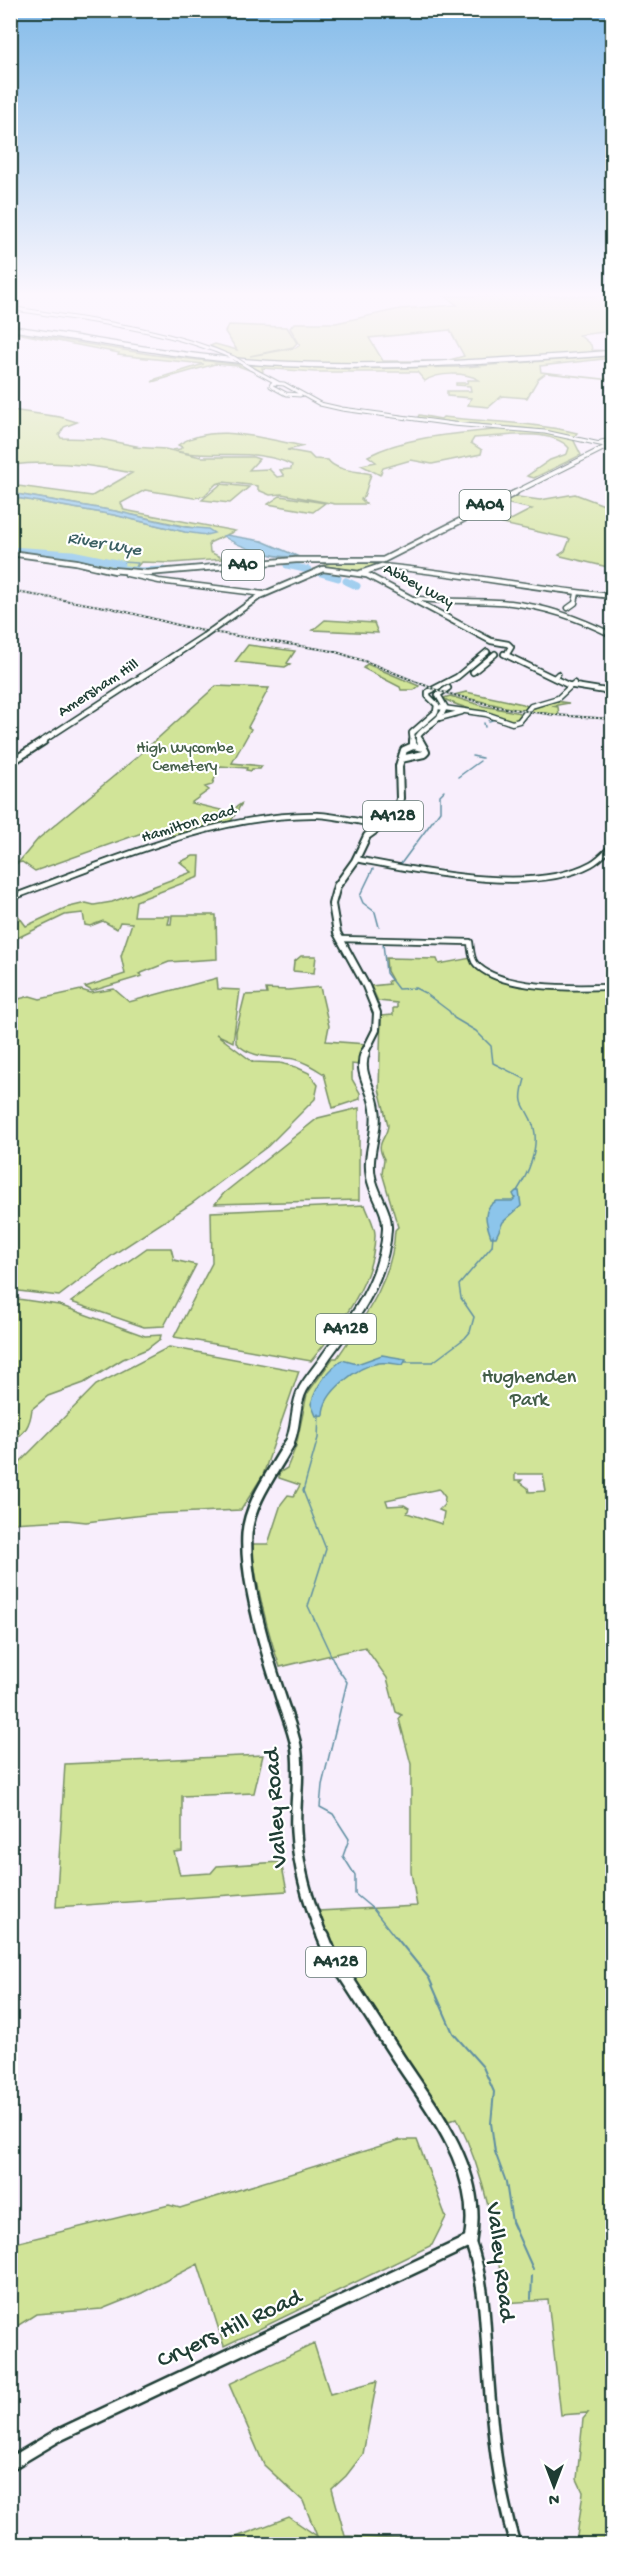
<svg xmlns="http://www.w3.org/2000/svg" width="623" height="2555" font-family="'Gochi Hand',sans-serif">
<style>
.green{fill:#d1e498;stroke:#789066;stroke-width:1.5;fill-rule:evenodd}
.water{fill:#8cc5eb;stroke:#608fa2;stroke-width:1.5}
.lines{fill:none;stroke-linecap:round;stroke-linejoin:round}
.stream-far1{stroke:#608fa2;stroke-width:1.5}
.stream{stroke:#608fa2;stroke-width:2}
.river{stroke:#8cc5eb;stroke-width:7}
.minor-far3-casing{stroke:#1f3d34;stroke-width:5}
.minor-far2-casing{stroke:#1f3d34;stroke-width:7}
.minor-far1-casing{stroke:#1f3d34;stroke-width:8}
.minor-casing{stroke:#1f3d34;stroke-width:14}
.major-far5-casing{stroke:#1f3d34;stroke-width:6}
.major-far4-casing{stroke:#1f3d34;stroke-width:8}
.major-far3-casing{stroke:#1f3d34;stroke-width:10}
.major-far2-casing{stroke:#1f3d34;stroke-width:12}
.major-far1-casing{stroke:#1f3d34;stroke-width:14}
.major-casing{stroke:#1f3d34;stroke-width:16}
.highway-casing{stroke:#1f3d34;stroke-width:7}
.minor-far3{stroke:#fff;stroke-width:3}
.minor-far2{stroke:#fff;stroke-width:4}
.minor-far1{stroke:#fff;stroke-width:4.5}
.minor{stroke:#fff;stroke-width:9}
.major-far5{stroke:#fff;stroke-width:4}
.major-far4{stroke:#fff;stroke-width:4.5}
.major-far3{stroke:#fff;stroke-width:6}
.major-far2{stroke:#fff;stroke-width:8}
.major-far1{stroke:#fff;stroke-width:9}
.major{stroke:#fff;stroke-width:11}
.highway{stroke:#fff;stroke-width:4.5}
.rail-casing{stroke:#1f3d34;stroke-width:2}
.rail{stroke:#fff;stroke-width:1.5;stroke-dasharray:2;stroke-linecap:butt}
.minor-bridge-casing{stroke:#1f3d34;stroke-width:5;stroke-linecap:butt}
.major-bridge-casing{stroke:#1f3d34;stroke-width:8;stroke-linecap:butt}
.minor-bridge{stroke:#fff;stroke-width:3}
.major-bridge{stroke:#fff;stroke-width:4.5}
.labels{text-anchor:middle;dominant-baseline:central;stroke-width:4.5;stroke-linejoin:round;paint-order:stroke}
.far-street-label{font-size:16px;fill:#1f3d34;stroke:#fff}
.far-park-label{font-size:16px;fill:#435e48;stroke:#fff}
.shield{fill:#fff;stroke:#627771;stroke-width:1.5}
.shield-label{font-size:18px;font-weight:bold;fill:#1f3d34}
.far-water-label{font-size:18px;font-style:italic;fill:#3a5f62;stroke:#fff}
.park-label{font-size:20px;fill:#435e48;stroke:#fff}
.near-street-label{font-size:24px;fill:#1f3d34;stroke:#fff}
</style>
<rect width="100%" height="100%" fill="#f8eefc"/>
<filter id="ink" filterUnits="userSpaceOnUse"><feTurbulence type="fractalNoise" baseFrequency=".0167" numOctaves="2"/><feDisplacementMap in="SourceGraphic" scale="12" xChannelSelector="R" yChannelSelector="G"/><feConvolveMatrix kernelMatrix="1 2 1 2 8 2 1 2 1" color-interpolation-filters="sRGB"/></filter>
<g filter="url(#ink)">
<!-- green -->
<path class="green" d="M445 296H603L605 305 612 308 609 312 612 316V331L579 335 591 345 592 350 612 351 465 362 350 365 241 360 210 346 215 344 237 350 225 332 228 325 287 327 297 343 293 347 250 356 295 348 300 345 290 328 294 323H336L400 309 457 305ZM450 330 464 356 446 361H383L369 338Z
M11 332 155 355 242 365 255 372 238 366 215 364 152 382 156 379 204 364 118 355 119 353Z
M612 356V358L540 366 541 372 612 380 546 373 538 379 527 398 502 396 489 407 468 405 471 398 447 396V391H471L470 386 456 385V383H467L468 380H479C465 372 438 372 425 381L417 372H315L262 368 263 371 261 372 250 365 349 369 465 367Z
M11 410 60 417 77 422 64 427 59 435 61 438 100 439 136 446 133 447 165 449 201 457H253L259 459 249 470 269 469 277 477 284 476 280 470 291 469 292 465C257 446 210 461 172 450L180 449 182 447 178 445C214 421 265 440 304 446L287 450 309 454 314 459 328 460C335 471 359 471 371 474L364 497 361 499 366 504H335L282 494 270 495 258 490V486L223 482 216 484 204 496 194 498 145 490 121 503 124 510 235 531 209 543 210 552 224 559 172 563 141 562 136 568 122 571 42 555H77L92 560 108 561 74 554 11 550 10 497 114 515 185 532 197 529 115 511 11 493V485L92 496 132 473C94 465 50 460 11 465Z
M419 415 441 419 443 417C486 422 534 422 577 433L574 437 531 429 417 419Z
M503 429 547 433 573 439 581 455 534 478 527 476 550 460 567 454 569 448C551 427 499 437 474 438L471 443 482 450 481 454 432 464 411 460 383 468 380 475 361 465 376 462 368 456C408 435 460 434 503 429Z
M221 484 249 487 230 503 202 500Z
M575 494 612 508V568L561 556 559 555 565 551 570 539 503 524 532 509 500 502 511 496 540 500Z
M280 496 325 503 313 512 268 504Z
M333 562H370L376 565 357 571 321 566Z
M325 620 374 623 378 633 313 630Z
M248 645 295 651 287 663 290 664 285 667 235 662Z
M367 664 419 686 414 690H401L400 687 363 668Z
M216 686 269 688 248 727 251 729 232 763 262 766 260 769H252L251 771 246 770 247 768 220 766 212 785 205 787 209 790 191 803 229 812 242 803 231 821C204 829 177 843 150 830L35 871 22 862 18 863 38 839 137 757Z
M466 692 523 704 527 706 526 709H532L555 701 569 703 552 706 558 707 559 715 514 709 454 695Z
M450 696 483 706 521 713 520 717C516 720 517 720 512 720 503 719 448 704 444 698Z
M193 856H200L199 877 136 901 134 916H170L168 924H171L172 915H216L217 959 169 962 139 974 142 976 92 991 85 987 125 974 121 956 132 923 120 922 117 929 103 921 90 926 85 925 83 913 65 915 11 941V932L14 930 11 926V906L26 926 65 908 86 903 94 905 112 902 192 872 180 862Z
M301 956H316L314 973 293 971 294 962Z
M386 958 437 959 439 964 471 958C479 991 585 990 612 990V2544H576L583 2492 577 2479 583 2419 588 2413 561 2415 548 2300 504 2303C496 2236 487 2180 457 2118L449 2121 342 1968 320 1924 318 1911 417 1906 411 1872V1764L399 1719 402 1715 396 1712 387 1678 365 1647 280 1667C266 1628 257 1586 251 1544H268L281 1504 288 1495 294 1496 300 1485 279 1478V1473L287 1468 296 1446 307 1394 333 1358H337C364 1318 393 1280 395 1230L398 1227 382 1173 384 1159C374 1142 387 1139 388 1125L379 1089 381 1016 393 1015V1008H397V1003L378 1001 371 986 389 984 388 981 392 980 387 971ZM515 1474H543L546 1491 529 1492 528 1488 520 1482 522 1480H515ZM439 1489 445 1497 444 1505 439 1510 444 1512 442 1524 407 1513 409 1508 404 1505 388 1506 386 1500Z
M217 978 218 989 240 990 233 1042 216 1034 253 1062 280 1063 296 1067 309 1073 318 1085 315 1099 268 1146 191 1204 114 1254 59 1296 11 1290V1001L30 996 40 999 81 990 91 993 114 989 129 1002Z
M320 987 329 1026 326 1041 367 1044 359 1065 352 1064V1079L360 1093V1099L333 1108 324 1074C315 1068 306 1062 294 1059 273 1056 251 1059 236 1043V1031L245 995 267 994 266 989 288 990Z
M359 1108V1200L215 1204 224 1193 318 1118Z
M365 1205C368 1214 376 1227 375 1236 374 1283 339 1327 311 1361L174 1337 212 1263 211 1212Z
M147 1248H171L174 1260 196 1265 164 1326 144 1327 71 1302Z
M11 1298 59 1305 145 1336 161 1335 160 1339 147 1349 123 1359 84 1383 48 1396 32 1409C30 1426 25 1433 11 1442Z
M169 1347 299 1371 263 1475 241 1510 152 1514 86 1522 67 1520 11 1523V1471L96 1385Z
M263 1755 254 1793 182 1796V1851L174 1852 180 1875 211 1873 217 1866 281 1862 287 1891 56 1907 65 1764Z
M400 2140H417L446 2217 432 2245 224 2346 198 2264 142 2293 102 2309 36 2314 11 2330V2244L169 2205 180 2208Z
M314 2344 330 2394 377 2381 363 2454 346 2476 332 2489 345 2536 401 2539V2544H218L289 2517 317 2536 303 2501 264 2465 229 2384Z"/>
<!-- water -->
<path class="water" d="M10 493 115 511 185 527 208 529 214 533 206 535 185 532 114 515 11 497Z
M226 535 262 541 297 556C279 560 240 548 223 536Z
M516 1191H519L521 1206 503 1222 496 1237H491C486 1222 481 1210 496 1201H512L515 1198 513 1194Z
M382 1355 406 1359 403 1365C395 1364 387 1362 379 1363 358 1366 323 1392 323 1415L316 1416 311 1404C317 1384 326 1373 342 1360L357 1364Z"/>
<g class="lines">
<!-- stream-far1 -->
<path class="stream-far1" d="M121 562 138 563 136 567
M489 721 496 719
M484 723 485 727
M472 756 482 758
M458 777 480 761
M400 865 440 811V795L444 791
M373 869 360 896 363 903 375 912 379 927
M383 943 386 973 398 989 415 988 425 993 449 1011 454 1018 476 1031 491 1046 493 1063 525 1079C516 1110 527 1103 534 1128 539 1149 528 1174 517 1191
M405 1362H433L465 1338 470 1332 474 1317 461 1298 459 1285 492 1246 493 1235
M319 1414 318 1438 303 1491 326 1549 308 1606 336 1666 347 1682 322 1785 320 1807 333 1814 349 1839 343 1856 355 1875V1894L373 1909 396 1938"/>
<!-- stream -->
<path class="stream" d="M395 1936 429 1978 453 2033 483 2067 494 2092 491 2123 495 2152 506 2182 512 2222 533 2269
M531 2299 532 2276"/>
<!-- river -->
<path class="river" d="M10 550 72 554 121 564 118 568 141 571 163 570
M287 565 309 570
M317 572 338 578
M346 581 357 586"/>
<defs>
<path id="minor-far3" d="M10 308C86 321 163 327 234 358
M250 368 278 383
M273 383 284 384 320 404 342 409 453 424 545 432 609 446
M272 384 271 386 286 394 300 395
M601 442 612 440"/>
<path id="minor-far2" d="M382 566C459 573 535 589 612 596
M127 574 159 581 264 594
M415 601 419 599C450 602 481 600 511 603 547 607 580 619 612 635
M568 608 575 603 577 593
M554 678 558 674
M437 707 486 714 512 723 519 721 531 706 558 698 574 683
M440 718 462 712"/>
<path id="minor-far1" d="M356 859C420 871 532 896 591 864 599 860 606 852 612 846
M10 898C104 864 216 813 317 815 338 816 359 822 380 825
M341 939 470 942C471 949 471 959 476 964 501 991 578 988 612 987"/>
<path id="minor" d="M470 2241C485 2282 485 2324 488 2368 492 2428 497 2486 515 2544"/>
<path id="major-far5" d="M512 494 612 444"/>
<path id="major-far4" d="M10 553 76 562 115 571
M112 570 147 573 296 560H383L515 493
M361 573 382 566
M211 631 260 596 323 569 367 575 491 641 508 644 511 647 508 652
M504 654 568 685 612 692
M473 672 495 654
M41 742 204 636
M413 742 412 733 436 712 437 705 428 696V692L457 677 487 652
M421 742 418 736C426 725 441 721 445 707L438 695 448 688"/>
<path id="major-far3" d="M413 741V746
M420 741 424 748
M401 759 424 754 426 752 424 748
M10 763 44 741
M364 1054 376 1030 377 1013 366 986 337 933 332 904 337 886 355 861 367 836 392 818 398 810 400 798 399 766 404 750 413 746 424 748"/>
<path id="major-far2" d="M288 1446C298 1428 293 1407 303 1389 310 1377 320 1366 327 1355 355 1318 385 1277 387 1229 388 1210 374 1195 371 1177 366 1154 379 1132 375 1109 373 1089 357 1073 365 1053"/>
<path id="major-far1" d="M289 1444C274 1471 249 1503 247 1534 244 1582 266 1653 281 1698 286 1714 293 1730 296 1746 301 1773 294 1804 296 1832 298 1868 309 1905 323 1938"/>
<path id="major" d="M10 2464 57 2436 470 2241C483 2172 434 2112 399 2059 376 2023 352 1987 329 1951L323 1936"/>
<path id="highway" d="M10 328C96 340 180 357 267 363 382 370 497 361 612 353"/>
</defs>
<!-- minor-far3 casing -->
<use href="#minor-far3" class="minor-far3-casing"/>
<!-- minor-far2 casing -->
<use href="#minor-far2" class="minor-far2-casing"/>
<!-- minor-far1 casing -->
<use href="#minor-far1" class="minor-far1-casing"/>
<!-- minor casing -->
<use href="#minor" class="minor-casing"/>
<!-- major-far5 casing -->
<use href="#major-far5" class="major-far5-casing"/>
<!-- major-far4 casing -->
<use href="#major-far4" class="major-far4-casing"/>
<!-- major-far3 casing -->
<use href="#major-far3" class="major-far3-casing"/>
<!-- major-far2 casing -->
<use href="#major-far2" class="major-far2-casing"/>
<!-- major-far1 casing -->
<use href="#major-far1" class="major-far1-casing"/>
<!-- major casing -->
<use href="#major" class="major-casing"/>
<!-- highway casing -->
<use href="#highway" class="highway-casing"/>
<!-- minor-far3 -->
<use href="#minor-far3" class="minor-far3"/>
<!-- minor-far2 -->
<use href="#minor-far2" class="minor-far2"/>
<!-- minor-far1 -->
<use href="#minor-far1" class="minor-far1"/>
<!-- minor -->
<use href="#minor" class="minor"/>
<!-- major-far5 -->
<use href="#major-far5" class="major-far5"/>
<!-- major-far4 -->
<use href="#major-far4" class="major-far4"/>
<!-- major-far3 -->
<use href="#major-far3" class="major-far3"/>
<!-- major-far2 -->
<use href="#major-far2" class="major-far2"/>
<!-- major-far1 -->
<use href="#major-far1" class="major-far1"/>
<!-- major -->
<use href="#major" class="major"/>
<!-- highway -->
<use href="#highway" class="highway"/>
<defs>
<path id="rail" d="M10 591 111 608 198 630 333 651 370 663 439 691 498 707 555 715 612 719"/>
</defs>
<!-- rail casing -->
<use href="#rail" class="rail-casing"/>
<!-- rail -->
<use href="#rail" class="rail"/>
<defs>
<path id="minor-bridge" d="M234 358 250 368"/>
<path id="major-bridge" d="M204 636 211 631"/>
</defs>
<!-- minor-bridge casing -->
<use href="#minor-bridge" class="minor-bridge-casing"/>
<!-- major-bridge casing -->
<use href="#major-bridge" class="major-bridge-casing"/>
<!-- minor-bridge -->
<use href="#minor-bridge" class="minor-bridge"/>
<!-- major-bridge -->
<use href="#major-bridge" class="major-bridge"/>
</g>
</g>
<!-- sky -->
<linearGradient id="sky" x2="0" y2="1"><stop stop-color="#83bbe9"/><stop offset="0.45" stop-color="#fcf7fe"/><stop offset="1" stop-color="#fcf7fe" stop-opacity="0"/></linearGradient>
<rect width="623" height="654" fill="url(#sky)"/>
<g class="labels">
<!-- far-street labels -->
<g class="far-street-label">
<text transform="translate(418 587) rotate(28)">Abbey Way</text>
<text transform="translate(99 689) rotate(-33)">Amersham Hill</text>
<text transform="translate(189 825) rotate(-17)">Hamilton Road</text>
</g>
<!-- far-park labels -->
<g class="far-park-label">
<text x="185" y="749">High Wycombe<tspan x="185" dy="18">Cemetery</tspan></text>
</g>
<!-- shield labels -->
<g class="shield">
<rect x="459.5" y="490" width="51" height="30" rx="4.5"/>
<rect x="222" y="550" width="42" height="30" rx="4.5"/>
<rect x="363" y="801" width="60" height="30" rx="4.5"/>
<rect x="316" y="1314" width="60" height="30" rx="4.5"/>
<rect x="306" y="1947" width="60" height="30" rx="4.5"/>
</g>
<g class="shield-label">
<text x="485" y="505">A404</text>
<text x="243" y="565">A40</text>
<text x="393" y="816">A4128</text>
<text x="346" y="1329">A4128</text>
<text x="336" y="1962">A4128</text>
</g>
<!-- far-water labels -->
<g class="far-water-label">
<text transform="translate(104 545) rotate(10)">River Wye</text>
</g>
<!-- park labels -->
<g class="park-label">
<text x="529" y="1378">Hughenden<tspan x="529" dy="23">Park</tspan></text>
</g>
<!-- near-street labels -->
<g class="near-street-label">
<text transform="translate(277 1808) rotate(-94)">Valley Road</text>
<text transform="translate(499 2262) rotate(83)">Valley Road</text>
<text transform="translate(230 2330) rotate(-25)">Cryers Hill Road</text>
</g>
</g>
<!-- margin -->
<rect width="623" height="2555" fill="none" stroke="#fff" stroke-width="36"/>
<rect x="18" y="18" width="587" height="2519" fill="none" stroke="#1f3d34" stroke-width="2" filter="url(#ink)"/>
<!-- north arrow -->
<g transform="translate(554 2486) rotate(180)" stroke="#ffffff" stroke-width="4.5" paint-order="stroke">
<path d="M0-4.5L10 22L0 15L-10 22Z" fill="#1f3d34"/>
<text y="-9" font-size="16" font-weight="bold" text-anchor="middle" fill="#1f3d34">N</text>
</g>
</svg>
